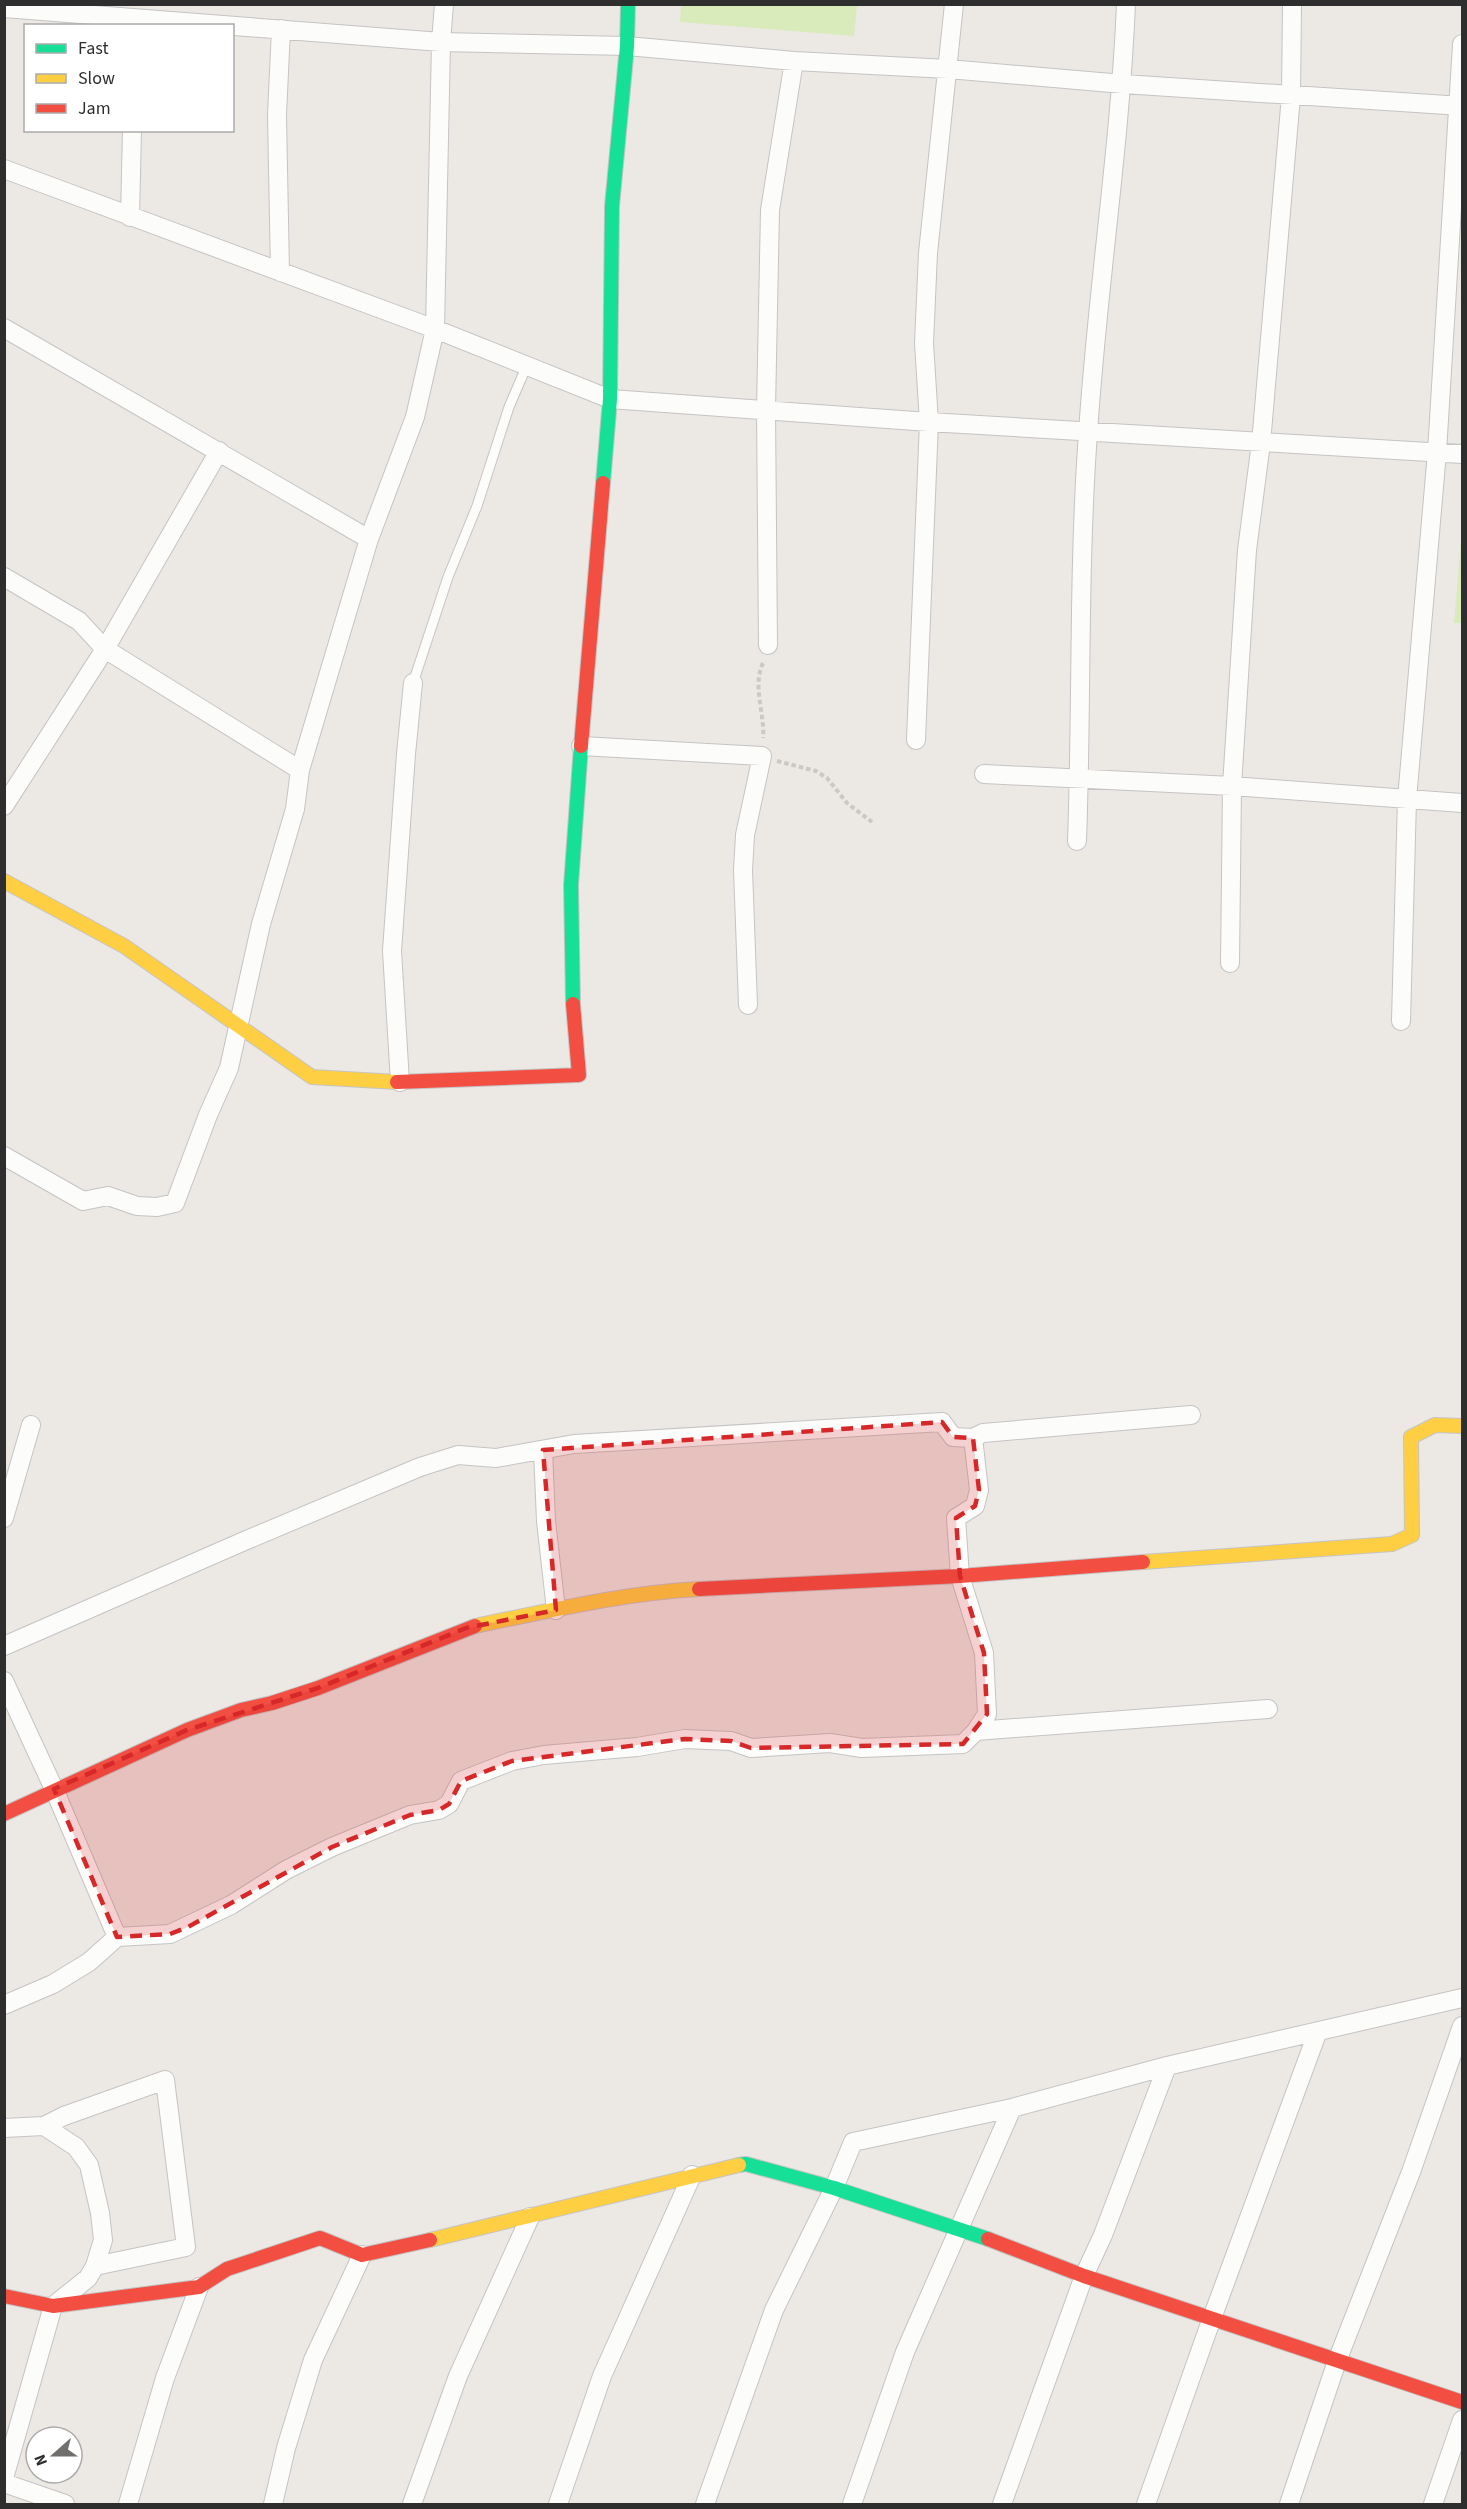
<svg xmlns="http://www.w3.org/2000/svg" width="1467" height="2509" font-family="'Source Sans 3',sans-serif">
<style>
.pitch{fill:#d9eabb}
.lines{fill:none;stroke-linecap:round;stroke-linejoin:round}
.lane-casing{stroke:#c5c4c5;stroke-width:11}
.street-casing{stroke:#c5c4c5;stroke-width:20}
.fast-casing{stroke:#c5c4c5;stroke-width:16}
.slow-casing{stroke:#c5c4c5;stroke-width:16}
.jam-casing{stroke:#c5c4c5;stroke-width:16}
.path{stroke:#c9c9c8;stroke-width:4;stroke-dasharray:4.5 3;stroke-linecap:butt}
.lane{stroke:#fcfcfb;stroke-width:9}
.street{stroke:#fcfcfb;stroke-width:18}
.fast{stroke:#16e098;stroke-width:14}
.slow{stroke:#ffcf43;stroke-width:14}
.jam{stroke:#f24e42;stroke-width:14}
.marked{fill:#d62828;fill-opacity:0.2;stroke:#d62828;stroke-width:4.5;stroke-dasharray:12 8;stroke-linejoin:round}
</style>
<rect width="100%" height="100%" fill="#ece8e4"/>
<!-- pitch -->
<path class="pitch" d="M681 5H857L854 36 680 22Z
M1461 541H1462V623H1454Z"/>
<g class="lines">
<defs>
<path id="lane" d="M413 683 448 577 477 506 509 407 527 365"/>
<path id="street" d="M4 8 441 42 627 46 794 61 948 69 1123 84 1462 106
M4 169 435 329 610 399 929 422 1462 454
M130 217 132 130
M280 272 277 115 281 29
M4 328 369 539
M4 577 79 621 105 649 300 770
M768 645 766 409 770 210 794 61
M916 740 929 422 924 343 928 253 954 4
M581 746 762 756 745 835 743 870 748 1005
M984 774 1232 786 1462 803
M4 806 105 649 219 451
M1077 841C1082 705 1078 569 1088 433 1097 290 1120 148 1126 4
M1230 963 1232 786 1247 550 1261 443 1291 96 1292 4
M1401 1021 1407 799 1437 452 1462 44
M400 1082 392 951 406 754 413 683
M4 1156 83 1201 108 1196 137 1206 157 1207 175 1203 208 1115 229 1068 261 924 295 809 300 770 369 539 415 417 435 329 441 42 444 4
M973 1438 979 1490 975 1506 956 1518 960 1576 984 1653 987 1714 976 1731
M543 1450 546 1521 556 1610
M4 1518 31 1425
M4 1646 242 1542 420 1467 458 1455 496 1458 574 1444 942 1422 953 1437 973 1438 983 1433 1191 1415
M4 1681 54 1789 117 1937
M4 2005 53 1984 89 1962 117 1937 170 1934 231 1905 286 1870 332 1847 410 1815 439 1810 449 1804 461 1781 512 1761 544 1755 637 1747 685 1739 731 1741 751 1748 830 1743 862 1748 963 1744 976 1731 1268 1709
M4 2128 44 2126 64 2116 165 2080 186 2247 95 2266
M4 2478 53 2306 88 2278 95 2266 103 2240 100 2213 89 2165 76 2147 44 2126
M4 2483 65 2504
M128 2504 165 2378 199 2287
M273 2504 286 2448 313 2360 362 2255
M412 2504 458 2376 530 2217
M558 2504 602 2376 692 2175
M705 2504 774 2310 834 2188 853 2142 1012 2108 1167 2066 1462 1998
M852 2504 905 2352 1012 2108
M1002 2504 1084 2276 1103 2235 1167 2066
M1146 2504 1212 2318 1318 2031
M1289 2504 1337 2361 1411 2172 1462 2026
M1433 2504 1462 2420"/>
<path id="fast" d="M603 483 610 399 612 206 627 46 628 4
M573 1004 571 885 581 746
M739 2165 746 2164 834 2188 988 2239"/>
<path id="slow" d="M4 881 124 946 312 1077 397 1082
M1143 1562 1392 1544 1412 1535 1411 1437 1435 1425 1462 1426
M475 1626C548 1611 623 1593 699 1589
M430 2240 739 2165"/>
<path id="jam" d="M581 746 603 483
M397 1082 579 1075 573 1004
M699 1589 960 1576 1143 1562
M4 1814 187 1730 241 1710 272 1703 318 1688 475 1626
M988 2239 1084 2276 1462 2402
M4 2296 53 2306 199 2287 227 2269 320 2238 362 2255 430 2240"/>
</defs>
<!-- lane casing -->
<use href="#lane" class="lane-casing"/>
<!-- street casing -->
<use href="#street" class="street-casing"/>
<!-- fast casing -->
<use href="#fast" class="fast-casing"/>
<!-- slow casing -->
<use href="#slow" class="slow-casing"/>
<!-- jam casing -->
<use href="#jam" class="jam-casing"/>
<!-- path -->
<path class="path" d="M763 663C752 685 765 714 763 738
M777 761 816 771 827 778 847 803 872 822"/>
<!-- lane -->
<use href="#lane" class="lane"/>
<!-- street -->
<use href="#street" class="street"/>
<!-- fast -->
<use href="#fast" class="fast"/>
<!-- slow -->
<use href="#slow" class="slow"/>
<!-- jam -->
<use href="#jam" class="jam"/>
</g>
<!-- marked area -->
<path class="marked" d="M942 1422 953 1437 973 1438 979 1490 975 1506 956 1518 960 1576 984 1653 987 1714 963 1744 751 1748 731 1741 685 1739 512 1761 461 1781 449 1804 439 1810 410 1815 332 1847 188 1927 170 1934 117 1937 54 1789 187 1730 318 1688 466 1628 556 1610 543 1450Z"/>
<!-- border -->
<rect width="1467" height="2509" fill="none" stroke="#2e2e2e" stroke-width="12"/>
<!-- legend -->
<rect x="24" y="24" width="210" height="108" fill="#ffffff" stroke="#ababab" stroke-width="1.5"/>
<rect x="36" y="44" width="30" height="9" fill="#16e098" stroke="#ababab" stroke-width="1.5"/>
<text x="78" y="54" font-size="18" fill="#2e2e2e">Fast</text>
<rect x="36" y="74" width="30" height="9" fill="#ffcf43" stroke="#ababab" stroke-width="1.5"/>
<text x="78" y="84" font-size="18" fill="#2e2e2e">Slow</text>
<rect x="36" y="104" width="30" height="9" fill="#f24e42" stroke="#ababab" stroke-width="1.5"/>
<text x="78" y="114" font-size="18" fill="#2e2e2e">Jam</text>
<!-- north arrow -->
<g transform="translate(54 2455) rotate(249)"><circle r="28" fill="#ffffff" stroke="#ababab" stroke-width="1.5"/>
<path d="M0-4.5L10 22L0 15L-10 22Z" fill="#706f6e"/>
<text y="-9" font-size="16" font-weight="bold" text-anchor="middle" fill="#2e2e2e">N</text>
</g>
</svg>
